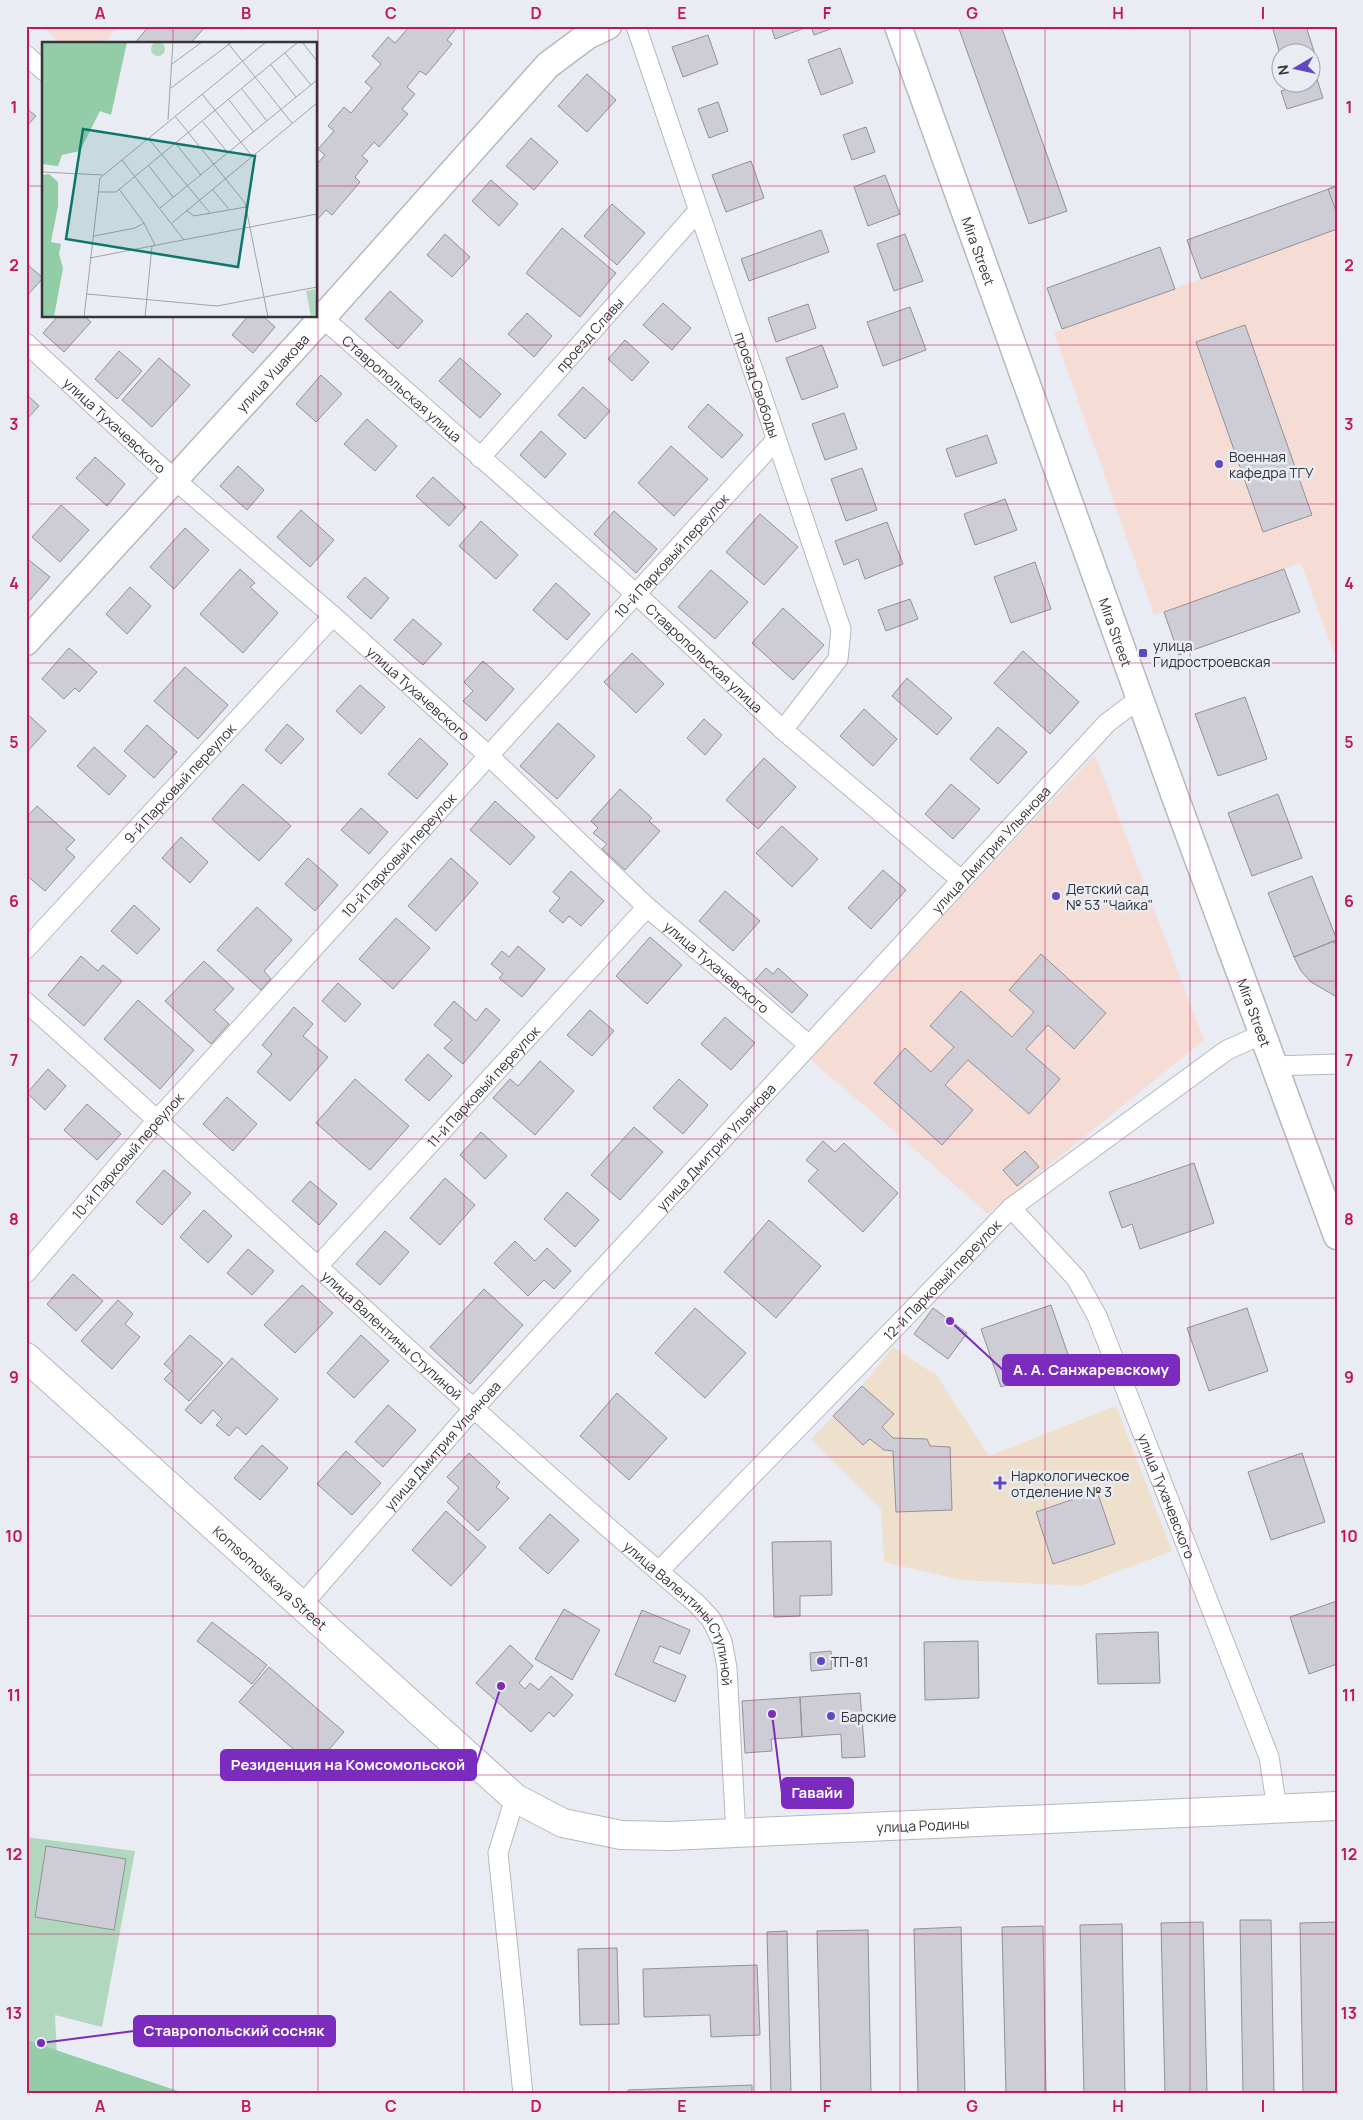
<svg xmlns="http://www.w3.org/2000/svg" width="1363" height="2120" font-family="Manrope,sans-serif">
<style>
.education{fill:#f5dcd5}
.medical{fill:#eee0cd}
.green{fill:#b2d7bf}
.forest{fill:#92cda8}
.building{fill:#ceccd4;stroke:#939198}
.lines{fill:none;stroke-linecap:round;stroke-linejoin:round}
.street-casing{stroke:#b5b9bf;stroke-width:21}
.secondary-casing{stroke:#b5b9bf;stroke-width:29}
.primary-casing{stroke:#b5b9bf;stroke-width:30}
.street{stroke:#fff;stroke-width:19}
.secondary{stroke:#fff;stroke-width:26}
.primary{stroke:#fff;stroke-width:28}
.grid{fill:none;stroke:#c2185b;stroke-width:1;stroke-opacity:0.55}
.poi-dot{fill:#5f48c1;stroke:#e9ecf3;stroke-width:2}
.labels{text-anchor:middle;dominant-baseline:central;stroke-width:5;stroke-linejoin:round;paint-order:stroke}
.street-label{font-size:14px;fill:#343538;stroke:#e9ecf3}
.poi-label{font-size:14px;fill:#343538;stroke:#e9ecf3;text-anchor:start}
.inset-road{fill:none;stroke:#a1a3a8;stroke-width:1}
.view{fill:#0f766e;fill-opacity:0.15;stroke:#0f766e;stroke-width:2.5}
.inset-edge{fill:none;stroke:#343538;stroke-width:2.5}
.leader{fill:none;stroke:#7b2cbf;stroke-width:2}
.callout-dot{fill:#7b2cbf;stroke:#e9ecf3;stroke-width:2}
.callout{fill:#7b2cbf;stroke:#7b2cbf;stroke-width:2}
.callout-label{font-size:15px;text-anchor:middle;font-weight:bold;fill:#fff}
.neatline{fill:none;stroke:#c2185b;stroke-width:2}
.grid-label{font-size:16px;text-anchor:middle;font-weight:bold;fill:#c2185b}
</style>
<rect width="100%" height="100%" fill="#e9ecf3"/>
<!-- education -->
<path class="education" d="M42 26H119L104 44H61Z
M1337 186 1335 313H1337V661L1301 563 1154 615 1054 332 1201 279 1187 240Z
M1095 755 1204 1040 988 1214 878 1117 809 1059Z"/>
<!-- medical -->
<path class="medical" d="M893 1347 937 1376 989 1456 1116 1406 1172 1551 1080 1586 961 1580 884 1562 881 1509 811 1439 862 1386Z"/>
<!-- green -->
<path class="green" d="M26 1837 135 1851 102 2027 55 2015 59 2094H26Z"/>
<!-- forest -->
<path class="forest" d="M26 2040 187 2094H26Z"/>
<!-- building -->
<path class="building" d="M149 26H206L190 44H134Z
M410 26H458L447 40 452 44 426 75 420 71 407 87 415 94 402 109 408 114 379 147 374 142 362 156 368 161 355 177 360 182 332 215 326 210 316 221V165L325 155 318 149 334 131 328 126 344 107 351 113 372 88 365 82 381 64 372 56 388 37 395 43Z
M771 26H810L775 39Z
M811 26H835L836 27 814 35Z
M958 26H1001L1067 211 1029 224Z
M1272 26H1306L1317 61 1310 63V52L1280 54Z
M708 35 718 64 683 77 672 47Z
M840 48 853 83 821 95 808 60Z
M587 74 616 100 587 132 558 106Z
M1317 79 1323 98 1287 109 1281 91Z
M718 102 728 131 709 138 698 109Z
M26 108 36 116 26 127Z
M866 127 875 152 852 160 843 135Z
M531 138 558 162 534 190 506 166Z
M751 161 764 198 726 212 712 175Z
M885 175 900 214 868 226 854 187Z
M491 180 518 204 499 226 472 201Z
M1337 186V229L1201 279 1187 240Z
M1337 186V214L1328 189Z
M612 204 645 233 617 265 584 236Z
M562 228 616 273 580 317 526 273Z
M821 230 829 252 749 281 741 259Z
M445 234 470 257 452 277 427 255Z
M905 234 923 281 894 291 877 244Z
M1160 247 1175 289 1062 329 1047 288Z
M28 265 43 278 26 297V267Z
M390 291 423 321 398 349 365 319Z
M663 303 691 328 672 350 643 325Z
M808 304 816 328 776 342 768 318Z
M910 307 926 350 883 366 867 322Z
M527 313 552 336 534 357 508 334Z
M58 316H84L91 322 64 352 43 333Z
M248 316H263L275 327 253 353 232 335Z
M1245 325 1312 515 1263 532 1196 342Z
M625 340 649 362 632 381 608 359Z
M822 345 838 387 802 400 786 358Z
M119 351 142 371 117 399 95 379Z
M159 358 190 385 152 427 122 400Z
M460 358 501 394 480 418 439 381Z
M321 375 342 394 316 422 296 404Z
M583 387 610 411 585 439 558 415Z
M26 394 39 406 26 420Z
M708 404 743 435 722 458 688 427Z
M844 413 857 449 825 460 812 424Z
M367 419 397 446 375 471 344 444Z
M541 431 566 454 545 478 520 455Z
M987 435 997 463 956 477 946 449Z
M671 446 708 479 674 516 638 483Z
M95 457 125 484 107 506 76 478Z
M238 466 264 490 247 510 220 486Z
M862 468 877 510 846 521 831 479Z
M433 477 466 507 449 526 416 496Z
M1005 499 1017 530 975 545 964 514Z
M61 505 89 530 60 562 32 537Z
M301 510 334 540 310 567 277 537Z
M614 511 657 549 636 573 594 534Z
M760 514 798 547 764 585 726 552Z
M481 521 518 555 496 579 459 546Z
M887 522 903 564 865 579 858 559 844 565 835 541Z
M185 528 209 550 174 589 150 567Z
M29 560 50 577 29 601 26 599V563Z
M1035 562 1051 609 1011 623 994 577Z
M240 569 255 583 250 587 278 613 243 653 200 614Z
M1284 569 1300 612 1179 655 1164 612Z
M711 570 748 602 715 639 678 607Z
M365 577 389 598 371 619 347 597Z
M556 583 590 614 567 640 533 610Z
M130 587 151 606 127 634 106 614Z
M910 599 918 619 886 631 878 610Z
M783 608 824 645 793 680 752 643Z
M413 619 442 644 423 665 394 640Z
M69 648 97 672 79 692 75 688 64 699 42 679Z
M1023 651 1079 702 1050 734 994 683Z
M632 653 664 684 636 713 604 682Z
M483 661 514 689 486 721 463 701 473 691 464 682Z
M185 667 228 705 198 739 154 701Z
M907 678 952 718 937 735 892 696Z
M360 685 385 707 361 734 336 711Z
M1245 697 1267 759 1218 776 1195 714Z
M864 709 897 739 873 766 840 736Z
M26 713 46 731 26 753Z
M704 719 722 735 705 755 687 738Z
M558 723 595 756 557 799 520 766Z
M287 724 304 739 281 764 265 750Z
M147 725 177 752 154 778 124 751Z
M998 727 1027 752 998 784 970 759Z
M420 738 448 764 417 799 388 774Z
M94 747 126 776 109 795 77 766Z
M764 758 796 787 758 829 726 800Z
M243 784 291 826 259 861 212 819Z
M951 784 980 809 953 839 925 814Z
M620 789 652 818 649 821 660 831 625 870 602 849 607 844 593 833 598 828 591 821Z
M1278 794 1302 858 1252 876 1228 813Z
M495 801 535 837 510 865 470 830Z
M37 806 75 840 66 849 75 857 45 891 26 875V818Z
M361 808 388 832 369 854 341 830Z
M782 826 818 859 792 887 756 853Z
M181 837 208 862 190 883 162 858Z
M308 858 338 885 315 911 285 884Z
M451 858 478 883 436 931 408 906Z
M883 870 906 890 871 929 848 908Z
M571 871 604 901 581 926 569 916 563 923 549 911 560 898 553 892Z
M1312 876 1337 940 1294 957 1268 893Z
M725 891 760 921 733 951 699 921Z
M134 905 160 929 137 954 111 931Z
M257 907 292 940 264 971 271 979 261 990 217 950Z
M396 918 430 948 393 989 359 959Z
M650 937 682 965 647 1004 616 976Z
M1334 941 1337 948V997L1311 982 1301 971 1294 957Z
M518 946 545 969 522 997 499 978 503 974 491 964 502 951 509 957Z
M1041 954 1106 1013 1074 1049 1048 1025 1026 1049 1060 1079 1029 1114 968 1060 945 1085 973 1110 942 1145 874 1083 905 1048 931 1072 954 1047 930 1026 961 991 1012 1037 1034 1012 1009 990Z
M81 956 98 971 103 965 122 981 84 1026 48 995Z
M204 961 234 989 214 1010 229 1024 211 1044 165 1001Z
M766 968 773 974 778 968 808 995 792 1013 755 980Z
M338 983 361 1004 345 1022 322 1001Z
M138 1000 194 1050 160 1089 104 1039Z
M454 1001 476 1021 486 1008 500 1020 463 1064 444 1048 452 1040 434 1025Z
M294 1007 313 1024 303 1036 328 1057 290 1101 257 1072 272 1054 262 1045Z
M590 1010 614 1031 592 1056 567 1035Z
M725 1017 755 1043 731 1070 701 1044Z
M428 1054 452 1076 429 1101 405 1080Z
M540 1061 574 1091 535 1135 493 1098 510 1079 518 1086Z
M48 1069 66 1086 45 1110 27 1093Z
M355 1079 409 1126 370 1170 316 1123Z
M679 1079 708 1105 683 1134 653 1108Z
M227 1097 257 1124 233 1151 203 1124Z
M87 1104 121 1134 97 1160 64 1130Z
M634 1127 663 1152 620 1200 591 1175Z
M481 1132 507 1156 485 1179 460 1155Z
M823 1141 835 1152 844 1143 898 1193 863 1232 808 1181 818 1170 806 1160Z
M1025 1151 1039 1167 1017 1186 1003 1170Z
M1194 1163 1214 1223 1140 1249 1132 1224 1122 1228 1109 1192Z
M164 1170 191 1193 162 1225 136 1202Z
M445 1178 475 1205 440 1245 410 1218Z
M310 1181 337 1204 319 1225 292 1201Z
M567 1192 599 1220 575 1247 544 1219Z
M204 1210 232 1236 208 1263 180 1237Z
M769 1220 821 1266 776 1318 724 1272Z
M385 1231 409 1252 380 1285 356 1264Z
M515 1241 535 1261 547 1248 571 1271 554 1289 544 1280 528 1296 494 1263Z
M248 1249 274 1271 252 1295 227 1273Z
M73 1274 103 1301 76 1331 47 1304Z
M302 1285 333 1313 295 1353 264 1325Z
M484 1289 523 1325 470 1384 430 1347Z
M118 1300 133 1314 125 1324 140 1337 112 1369 81 1341Z
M1051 1305 1071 1363 1001 1387 981 1329Z
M695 1308 746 1353 705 1398 655 1353Z
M933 1308 967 1333 948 1359 914 1334Z
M1247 1308 1268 1371 1209 1391 1187 1328Z
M190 1335 223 1363 189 1401 164 1379 172 1371 164 1364Z
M361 1335 389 1361 354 1398 327 1373Z
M232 1358 278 1399 246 1435 237 1427 229 1436 216 1425 222 1419 213 1410 201 1424 185 1410Z
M862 1386 894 1414 882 1427 893 1438 927 1439 930 1446 950 1447 952 1510 896 1512 893 1451 884 1450 870 1439 863 1445 833 1416Z
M617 1393 667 1438 629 1480 580 1436Z
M388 1405 416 1430 383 1467 355 1442Z
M262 1445 288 1468 260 1500 234 1478Z
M346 1451 381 1483 352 1515 317 1484Z
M469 1453 500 1482 496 1487 509 1498 478 1531 447 1502 459 1488 447 1477Z
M1302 1453 1325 1522 1271 1540 1248 1472Z
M1097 1491 1115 1544 1053 1564 1036 1512Z
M446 1511 486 1547 451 1586 412 1550Z
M550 1514 579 1540 548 1574 519 1548Z
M831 1541 832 1595 800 1596V1616L774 1617 772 1542Z
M1337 1601V1664L1309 1674 1290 1617Z
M564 1609 600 1630 572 1680 535 1659Z
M642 1610 690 1630 680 1654 660 1646 653 1662 686 1676 675 1702 615 1675Z
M212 1622 267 1665 252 1684 197 1641Z
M1158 1632 1160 1683 1098 1684 1096 1634Z
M978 1641 979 1698 925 1700 924 1642Z
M510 1645 533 1666 519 1683 525 1689 530 1683 539 1690 551 1676 573 1695 554 1717 549 1712 531 1732 476 1683Z
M831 1651 832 1669 811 1671 810 1653Z
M269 1667 344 1732 314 1767 239 1702Z
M860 1693 865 1757 842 1758 841 1734 802 1737 800 1697Z
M800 1697 802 1737 771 1739 772 1751 745 1753 742 1701Z
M46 1846 126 1859 114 1930 35 1917Z
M1240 1920H1271L1274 2094H1243Z
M1203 1922 1207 2094H1165L1161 1923Z
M1337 1922V2094H1303L1300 1923Z
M1122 1924 1125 2094H1084L1080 1925Z
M1043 1926 1046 2094H1006L1002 1927Z
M961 1927 965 2094H918L914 1929Z
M868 1930 871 2094H821L817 1931Z
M787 1931 791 2094H771L767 1932Z
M617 1948 619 2024 580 2025 578 1949Z
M757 1965 760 2035 711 2037 710 2015 644 2017 643 1969Z
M752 2085V2094H628V2090Z"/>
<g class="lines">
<defs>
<g id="street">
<path id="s1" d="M636 26 841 629 838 659 783 730"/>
<path d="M26 55 44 71"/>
<path id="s2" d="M316 312 636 594 783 730 961 880"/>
<path id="s3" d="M26 343 174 479 333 616 489 756 647 907 809 1045"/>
<path id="s4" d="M480 458 698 211"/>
<path id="s5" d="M26 949 333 616"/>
<path id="s6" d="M26 1002C251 1202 468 1410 697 1604L711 1619 722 1641 727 1668 736 1834"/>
<path d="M1274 1066 1337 1064"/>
<path id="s7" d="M1011 1208 1076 1278 1097 1316 1269 1757 1277 1809"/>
<path id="s8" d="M318 1266 647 907"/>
<path id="s9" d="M26 1273 158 1119 776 440"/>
<path id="s10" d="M659 1571 1011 1208 1227 1050 1263 1034"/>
<path id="s11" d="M301 1606 474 1408 1107 723 1140 698"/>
<path d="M515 1798 498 1853 523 2094"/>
</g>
<g id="secondary">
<path id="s12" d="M898 26 1177 802 1337 1236"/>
<path id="s13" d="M26 642 323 317 548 65 587 36 608 26"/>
</g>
<g id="primary">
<path id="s14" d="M26 1357 515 1798 563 1823 621 1835 669 1836 1337 1806"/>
</g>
</defs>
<!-- street casing -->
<use href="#street" class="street-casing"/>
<!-- secondary casing -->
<use href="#secondary" class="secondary-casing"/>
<!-- primary casing -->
<use href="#primary" class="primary-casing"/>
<!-- street -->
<use href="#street" class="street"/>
<!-- secondary -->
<use href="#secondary" class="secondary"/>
<!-- primary -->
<use href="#primary" class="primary"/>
</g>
<!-- grid -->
<path class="grid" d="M173 26V44M318 26V2094M464 26V2094M609 26V2094M754 26V2094M900 26V2094M1045 26V2094M1190 26V2094M26 186H44M316 186H1337M173 316V2094M26 345H1337M26 504H1337M26 663H1337M26 822H1337M26 981H1337M26 1139H1337M26 1298H1337M26 1457H1337M26 1616H1337M26 1775H1337M26 1934H1337"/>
<!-- markers -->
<g class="poi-dot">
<circle cx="1219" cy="464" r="5"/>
<rect x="1138" y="648" width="10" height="10" rx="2.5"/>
<circle cx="1056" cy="896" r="5"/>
<path d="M997.5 1475.5h5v5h5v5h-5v5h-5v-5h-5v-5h5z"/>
<circle cx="821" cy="1661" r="5"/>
<circle cx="831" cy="1716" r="5"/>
</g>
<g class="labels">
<!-- street labels -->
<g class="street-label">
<text stroke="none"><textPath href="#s12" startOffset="239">Mira Street</textPath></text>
<text stroke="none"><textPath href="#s4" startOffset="165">проезд Славы</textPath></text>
<text stroke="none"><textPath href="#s13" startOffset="365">улица Ушакова</textPath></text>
<text stroke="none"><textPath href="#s1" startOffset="379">проезд Свободы</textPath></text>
<text stroke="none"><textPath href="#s2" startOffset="115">Ставропольская улица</textPath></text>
<text stroke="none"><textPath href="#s3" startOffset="121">улица Тухачевского</textPath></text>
<text stroke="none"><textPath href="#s9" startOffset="965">10-й Парковый переулок</textPath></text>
<text stroke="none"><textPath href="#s12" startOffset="644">Mira Street</textPath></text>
<text stroke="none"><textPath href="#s2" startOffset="520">Ставропольская улица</textPath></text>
<text stroke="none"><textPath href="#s3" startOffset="526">улица Тухачевского</textPath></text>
<text stroke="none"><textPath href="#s5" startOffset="226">9-й Парковый переулок</textPath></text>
<text stroke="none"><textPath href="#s11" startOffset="1024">улица Дмитрия Ульянова</textPath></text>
<text stroke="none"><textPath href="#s9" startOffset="560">10-й Парковый переулок</textPath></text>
<text stroke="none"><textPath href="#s3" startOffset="931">улица Тухачевского</textPath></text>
<text stroke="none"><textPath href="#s12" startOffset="1049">Mira Street</textPath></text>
<text stroke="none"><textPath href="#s8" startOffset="244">11-й Парковый переулок</textPath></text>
<text stroke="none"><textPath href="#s11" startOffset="619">улица Дмитрия Ульянова</textPath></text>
<text stroke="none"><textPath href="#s9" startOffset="155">10-й Парковый переулок</textPath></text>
<text stroke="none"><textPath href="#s10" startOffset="406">12-й Парковый переулок</textPath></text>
<text stroke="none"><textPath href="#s6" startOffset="495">улица Валентины Ступиной</textPath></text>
<text stroke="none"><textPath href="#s11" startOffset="214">улица Дмитрия Ульянова</textPath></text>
<text stroke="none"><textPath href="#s7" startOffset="332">улица Тухачевского</textPath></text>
<text stroke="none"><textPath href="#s14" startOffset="329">Komsomolskaya Street</textPath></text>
<text stroke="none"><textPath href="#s6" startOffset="900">улица Валентины Ступиной</textPath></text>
<text stroke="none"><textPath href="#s14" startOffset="1074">улица Родины</textPath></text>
</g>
<!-- poi labels -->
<g class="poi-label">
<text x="1229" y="456">Военная<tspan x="1229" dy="16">кафедра ТГУ</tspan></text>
<text x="1153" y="645">улица<tspan x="1153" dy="16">Гидростроевская</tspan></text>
<text x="1066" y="888">Детский сад<tspan x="1066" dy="16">№ 53 "Чайка"</tspan></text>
<text x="1011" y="1475">Наркологическое<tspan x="1011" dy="16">отделение № 3</tspan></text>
<text x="831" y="1661">ТП-81</text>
<text x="841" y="1716">Барские</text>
</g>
</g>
<!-- overview -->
<g transform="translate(42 42)">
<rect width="275" height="275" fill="#e9ecf3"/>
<path d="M109 7a7 7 0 1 1 14 0a7 7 0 1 1-14 0ZM273 247 275 273 269 274 264 249Z" fill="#b2d7bf"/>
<path d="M0 0H85L69 73 58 69 38 109 20 113 16 124 0 122ZM7 132 16 140V164L9 200 19 202 17 212 21 226 12 275H0V133Z" fill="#92cda8"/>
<path class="inset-road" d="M185 0 250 81M260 0 275 19M243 11 269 43M130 22 160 0M229 23 254 55M129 46 190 0M200 47 225 79M160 52 210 114M187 58 212 90M133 74 203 161 226 275M126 78 131 0M161 80 186 111M106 96 168 171M134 102 159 133M80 118 142 198M107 124 131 155M0 130 61 133M77 147 102 181 113 203M170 147 187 167M57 150H74L256 0M118 166 275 38M144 168 152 174 204 165M130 181 275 61M52 194 93 186 102 181M48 216 275 172M45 252 175 264 275 245M42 275 58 136 224 0M103 275 110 204"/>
<path class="view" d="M41 87 213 114 196 225 24 197Z"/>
<rect width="275" height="275" class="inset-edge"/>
</g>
<!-- callouts -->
<path class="leader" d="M950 1321L1003 1370M501 1686L476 1765M772 1714L782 1793M41 2043L134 2031"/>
<g class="callout-dot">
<circle cx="950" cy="1321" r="5"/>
<circle cx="501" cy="1686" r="5"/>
<circle cx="772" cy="1714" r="5"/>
<circle cx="41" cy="2043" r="5"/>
</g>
<g class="callout">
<rect x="1003" y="1355" width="176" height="30" rx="5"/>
<rect x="221" y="1750" width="255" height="30" rx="5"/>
<rect x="782" y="1778" width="71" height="30" rx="5"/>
<rect x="134" y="2016" width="201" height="30" rx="5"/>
</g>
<g class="callout-label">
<text x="1091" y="1375">А. А. Санжаревскому</text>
<text x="348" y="1770">Резиденция на Комсомольской</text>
<text x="817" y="1798">Гавайи</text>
<text x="234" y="2036">Ставропольский сосняк</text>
</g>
<!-- border -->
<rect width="1363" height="2120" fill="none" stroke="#e9ecf3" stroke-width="55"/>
<!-- north arrow -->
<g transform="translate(1296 68) rotate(261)"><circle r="24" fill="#e9ecf3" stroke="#a1a3a8"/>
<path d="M0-4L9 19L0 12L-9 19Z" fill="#5f48c1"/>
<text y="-8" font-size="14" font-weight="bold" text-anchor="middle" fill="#343538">N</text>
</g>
<rect x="28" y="28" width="1308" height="2064" class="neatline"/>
<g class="grid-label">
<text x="100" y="19">A</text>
<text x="246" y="19">B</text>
<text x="391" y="19">C</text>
<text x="536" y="19">D</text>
<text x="682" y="19">E</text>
<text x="827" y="19">F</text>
<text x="972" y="19">G</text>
<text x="1118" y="19">H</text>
<text x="1263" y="19">I</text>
<text x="14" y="113">1</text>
<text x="1349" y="113">1</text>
<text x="14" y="271">2</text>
<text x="1349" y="271">2</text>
<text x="14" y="430">3</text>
<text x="1349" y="430">3</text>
<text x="14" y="589">4</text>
<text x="1349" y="589">4</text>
<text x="14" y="748">5</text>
<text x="1349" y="748">5</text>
<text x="14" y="907">6</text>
<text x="1349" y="907">6</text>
<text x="14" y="1066">7</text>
<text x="1349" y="1066">7</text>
<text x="14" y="1225">8</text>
<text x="1349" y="1225">8</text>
<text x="14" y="1383">9</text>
<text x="1349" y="1383">9</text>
<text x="14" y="1542">10</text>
<text x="1349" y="1542">10</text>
<text x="14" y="1701">11</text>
<text x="1349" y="1701">11</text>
<text x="14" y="1860">12</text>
<text x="1349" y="1860">12</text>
<text x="14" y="2019">13</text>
<text x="1349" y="2019">13</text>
<text x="100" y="2112">A</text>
<text x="246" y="2112">B</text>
<text x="391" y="2112">C</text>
<text x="536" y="2112">D</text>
<text x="682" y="2112">E</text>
<text x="827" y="2112">F</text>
<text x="972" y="2112">G</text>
<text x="1118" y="2112">H</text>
<text x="1263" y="2112">I</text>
</g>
</svg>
